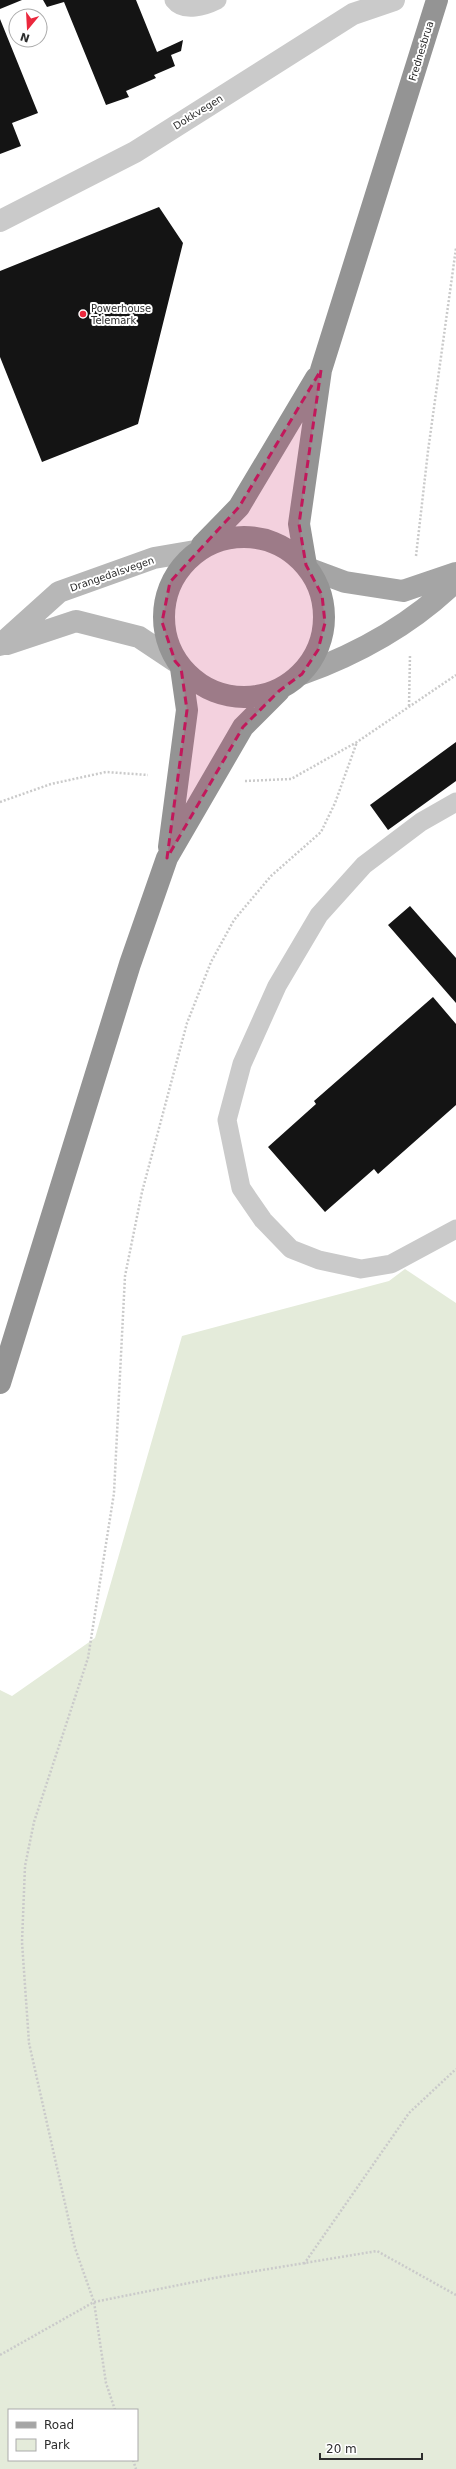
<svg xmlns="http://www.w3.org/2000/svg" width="456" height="2469" font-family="'DejaVu Sans',sans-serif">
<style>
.green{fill:#e4ebda;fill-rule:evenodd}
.building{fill:#141414}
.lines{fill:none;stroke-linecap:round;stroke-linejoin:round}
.path{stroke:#cacaca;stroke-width:2.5;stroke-dasharray:2 2;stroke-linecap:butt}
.lane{stroke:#cacaca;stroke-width:19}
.street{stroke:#cacaca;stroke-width:22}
.secondary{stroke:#b7b7b7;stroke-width:22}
.primary{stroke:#a5a5a5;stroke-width:22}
.highway{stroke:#949494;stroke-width:22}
.marked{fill:#c2185b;fill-opacity:0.2;stroke:#c2185b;stroke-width:3;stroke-dasharray:8 5;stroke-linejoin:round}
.poi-dot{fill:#eb283d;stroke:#fff;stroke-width:1.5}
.labels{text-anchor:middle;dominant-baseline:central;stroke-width:4;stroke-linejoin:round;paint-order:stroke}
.street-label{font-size:10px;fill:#2d2d2d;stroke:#fff}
.poi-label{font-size:10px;fill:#2d2d2d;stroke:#fff;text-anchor:start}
</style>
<rect width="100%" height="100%" fill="#fff"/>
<!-- green -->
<path class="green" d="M405 1269 456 1303V2469H0V1690L12 1696 95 1638 182 1336 389 1281ZM9 2410H137V2460H9Z"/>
<!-- building -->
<path class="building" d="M0 0H22L0 9Z
M43 0H136L157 52 183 40 181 51 171 55 175 66 154 75 156 78 126 91 129 97 106 105 64 2 47 7Z
M0 19 38 113 12 123 21 146 0 154Z
M159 207 183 243 138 424 42 462 0 357V271Z
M456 742V781L388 830 370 805Z
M410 906 456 958V1003L388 925Z
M433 997 456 1024V1105L378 1174 374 1169 325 1212 268 1147 316 1104 314 1101Z"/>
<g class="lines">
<!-- path -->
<path class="path" d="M416 556 428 451 456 248
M409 706 410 655
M245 781 291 779 357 742 456 675
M0 802 51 784 106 772 148 775
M304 2264 409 2113 456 2069
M0 2355 94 2302 214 2278 377 2251 456 2295
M115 2410 106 2383 94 2302 75 2248 29 2043 22 1942 25 1866 34 1822 88 1658 114 1493 125 1276 142 1192 187 1023 211 962 234 920 271 876 321 832 335 803 357 742
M133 2460 136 2469"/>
<!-- lane -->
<path class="lane" d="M174 0C184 13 205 6 217 0
M456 802 421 822 364 865 319 915 277 986 242 1064 227 1120 241 1188 263 1220 291 1249 319 1260 361 1269 391 1264 456 1229"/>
<!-- street -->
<path class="street" d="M0 221 135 152 353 14 394 0"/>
<!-- secondary -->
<path class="secondary" d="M7 644 76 621 139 637 175 661
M0 645 59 592 154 558 195 551"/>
<!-- primary -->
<path class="primary" d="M310 569 345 582 403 591 456 573
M302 674C360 653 412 624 456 581"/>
<!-- highway -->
<path class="highway" d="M164 617a80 80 0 1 1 160 0a80 80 0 1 1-160 0Z
M202 545 239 507 316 378
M306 565 299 524 321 370 437 0
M169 847 187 710 181 668
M0 1383 130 964 167 858 243 727 279 691"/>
</g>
<!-- marked area -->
<path class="marked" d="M321 370 299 524 306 565 322 595 325 623 318 650 302 674 279 691 243 727 167 858 187 710 181 668 175 661 162 622 170 582 239 507Z"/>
<!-- markers -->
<circle class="poi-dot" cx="83" cy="314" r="4"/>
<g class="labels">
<!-- street labels -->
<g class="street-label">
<text transform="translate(421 51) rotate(-73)">Frednesbrua</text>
<text transform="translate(198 112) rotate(-32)">Dokkvegen</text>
<text transform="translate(112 574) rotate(-19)">Drangedalsvegen</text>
</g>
<!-- poi labels -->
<g class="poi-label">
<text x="91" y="308">Powerhouse<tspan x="91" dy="12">Telemark</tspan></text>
</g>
</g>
<!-- legend -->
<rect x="8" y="2409" width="130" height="52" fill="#ffffff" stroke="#ababab"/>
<rect x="16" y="2422" width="20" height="6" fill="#a5a5a5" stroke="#ababab"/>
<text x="44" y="2429" font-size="12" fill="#2d2d2d">Road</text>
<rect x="16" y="2439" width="20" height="12" fill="#e4ebda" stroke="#ababab"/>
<text x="44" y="2449" font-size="12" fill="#2d2d2d">Park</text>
<!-- north arrow -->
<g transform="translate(28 28) rotate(198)"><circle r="19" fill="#ffffff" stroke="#ababab"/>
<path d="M0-3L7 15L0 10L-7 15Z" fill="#eb283d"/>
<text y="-6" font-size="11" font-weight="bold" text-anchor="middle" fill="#2d2d2d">N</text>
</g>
<!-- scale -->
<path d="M320 2453v6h102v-6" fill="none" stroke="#2d2d2d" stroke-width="2"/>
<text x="326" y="2453" font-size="12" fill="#2d2d2d" stroke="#ffffff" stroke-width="3" paint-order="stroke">20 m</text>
</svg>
